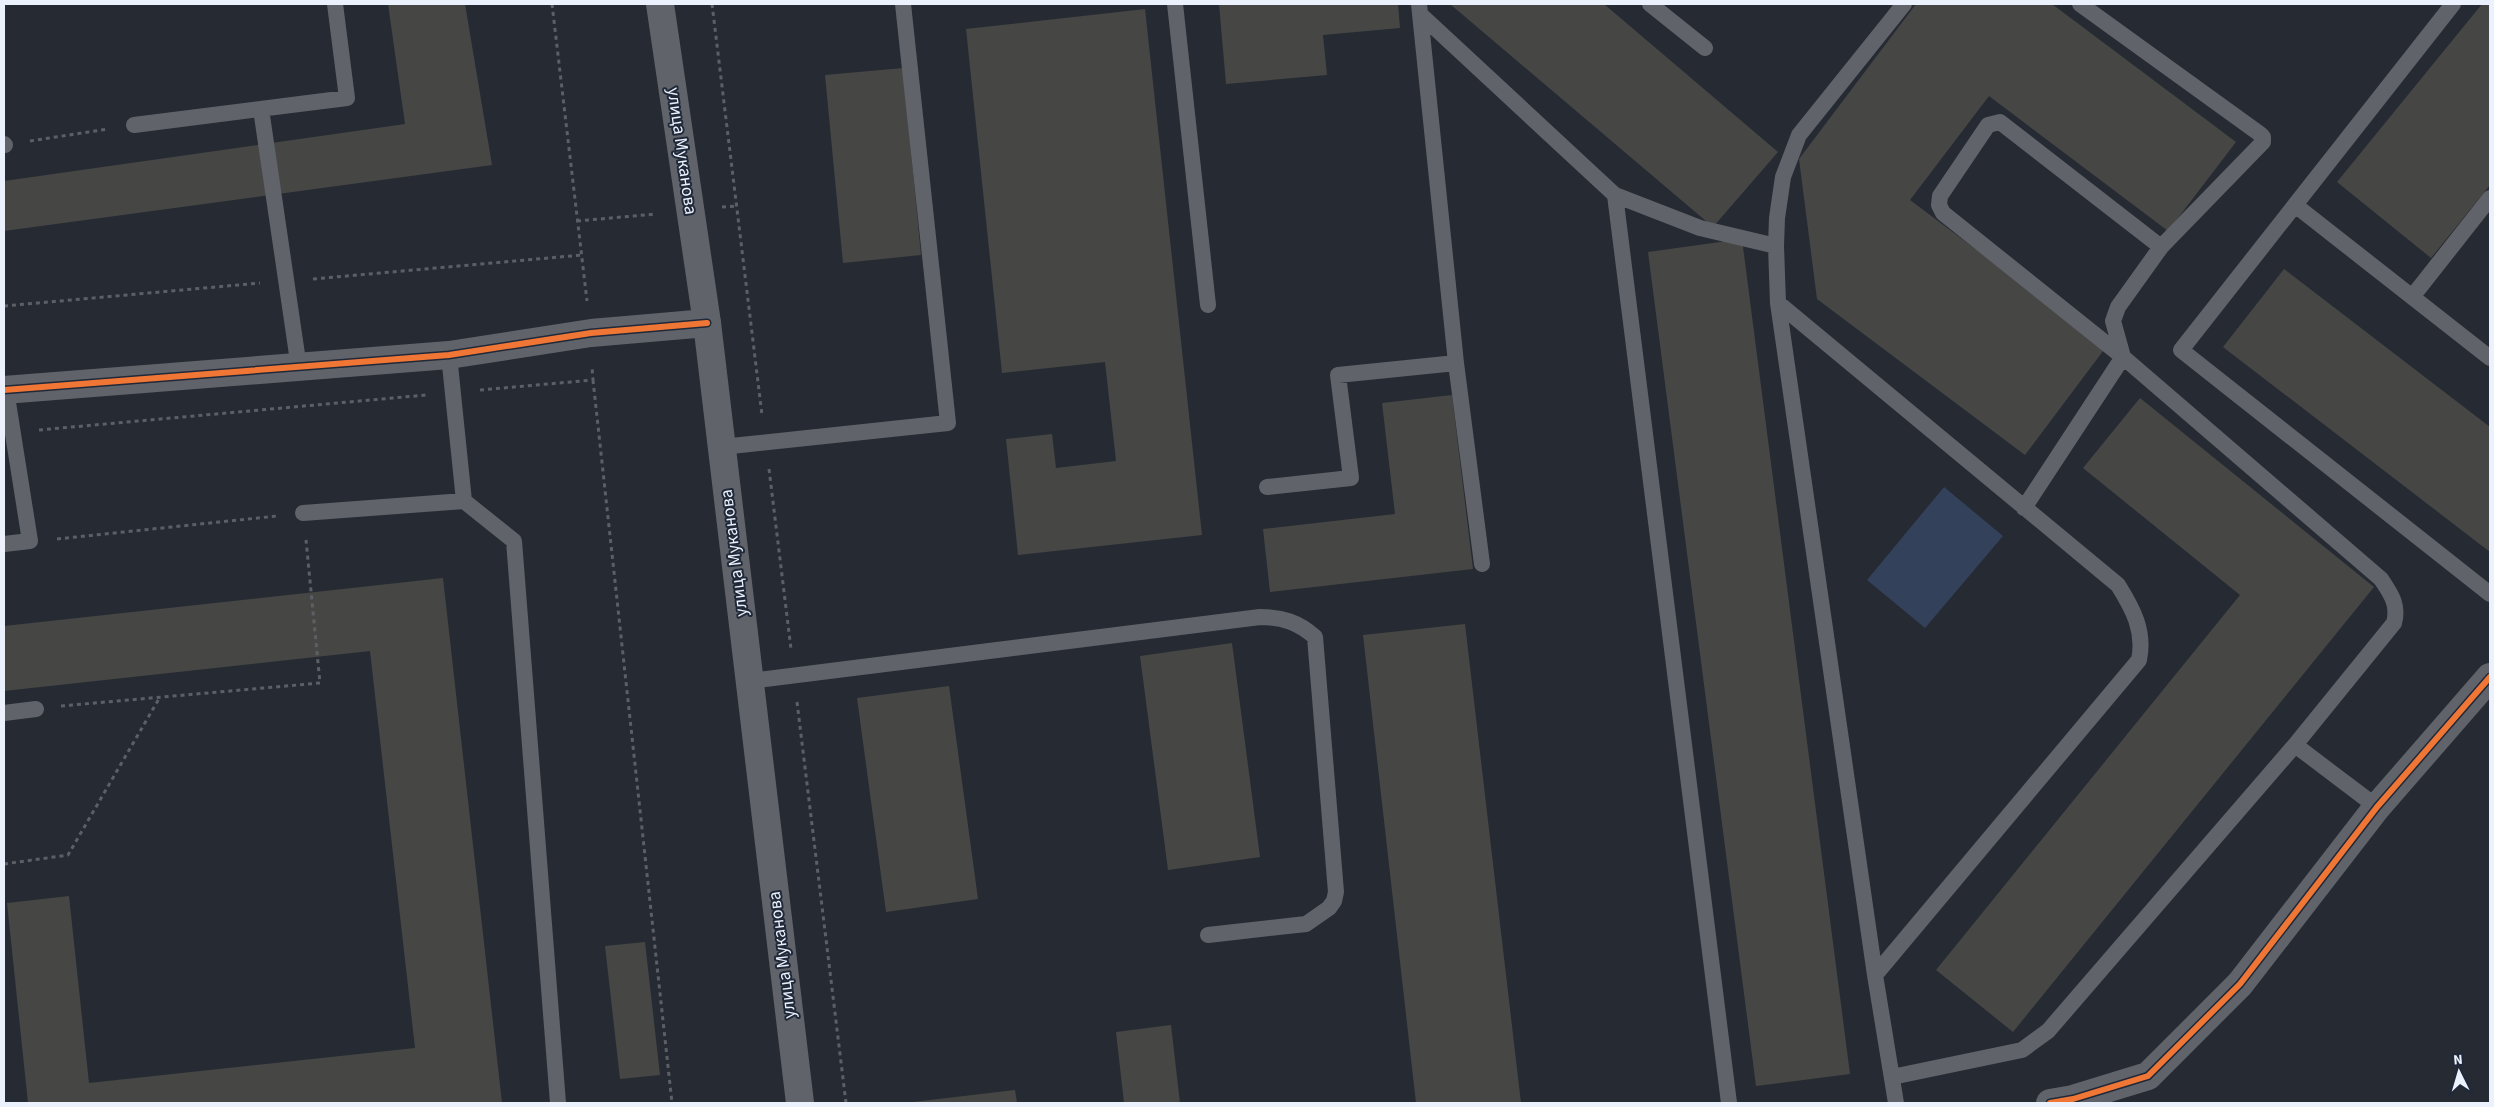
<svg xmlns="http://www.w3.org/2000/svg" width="2494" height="1107" font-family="'Source Sans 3',sans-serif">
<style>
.green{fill:#33415b}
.building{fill:#464744}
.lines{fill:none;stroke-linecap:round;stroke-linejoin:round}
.path{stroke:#5c6066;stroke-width:3;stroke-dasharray:4 4;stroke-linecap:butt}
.service{stroke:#60646a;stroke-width:16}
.minor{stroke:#60646a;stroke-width:28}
.tertiary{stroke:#60646a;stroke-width:28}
.secondary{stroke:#60646a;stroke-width:28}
.cycleway-casing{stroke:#202939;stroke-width:9}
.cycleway{stroke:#f07635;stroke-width:6}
.labels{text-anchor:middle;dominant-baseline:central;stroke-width:4;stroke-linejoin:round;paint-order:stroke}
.street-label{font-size:18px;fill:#ecf2fd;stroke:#202939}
</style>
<rect width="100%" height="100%" fill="#262a33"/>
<!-- green -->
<path class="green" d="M1944 487 2003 536 1925 628 1867 580Z"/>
<!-- building -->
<path class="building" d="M388 4H465L492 165 4 231V181L405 124Z
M1219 4H1398L1400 28 1323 35 1327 75 1226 84Z
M1450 4H1604L1778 152 1713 227Z
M1916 4H2052L2236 142 2168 231 1989 96 1910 200 2106 347 2025 455 1817 299 1799 159Z
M2482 4H2490V185L2431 258 2337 182Z
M1145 9 1202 535 1018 555 1006 439 1052 434 1056 468 1116 461 1105 362 1002 373 966 29Z
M903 68 921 255 843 263 825 75Z
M1742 239 1850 1074 1756 1086 1648 252Z
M2284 269 2490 427V552L2223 347Z
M1452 395 1473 569 1270 592 1263 529 1395 514 1382 403Z
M2140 398 2374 587 2013 1032 1936 970 2240 595 2083 468Z
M443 578 502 1103H28L7 903 69 896 89 1083 415 1048 370 651 4 691V626Z
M1465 624 1521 1103H1416L1363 635Z
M1232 643 1260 857 1168 870 1140 656Z
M949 686 978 899 886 912 857 698Z
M645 942 660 1075 620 1079 605 946Z
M1171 1025 1180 1103H1124L1116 1032Z
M1015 1090 1017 1103H913V1102Z"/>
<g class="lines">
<!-- path -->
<path class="path" d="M552 4 587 301
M712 4 762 415
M30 141 108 129
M722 207 737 206
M577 221 656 214
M313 279 582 255
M4 306 260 283
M593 380 672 1103
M480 390 593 380 592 367
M39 430 426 395
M769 469 791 649
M57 539 277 516
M797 702 846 1103
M61 706 320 683 306 540
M4 864 68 855 160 697"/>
<!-- service -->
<path class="service" d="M1175 4 1208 305
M1650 4 1705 48
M2453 4 2295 205 2490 358
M1421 15 1615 195 1700 228 1776 246
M261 109 299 368
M134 125 347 98 335 4
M4 144 5 145
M1615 195 1729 1103
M2295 205 2181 350 2490 594
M2161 247 2118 307 2113 321 2123 357 2381 579C2391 594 2399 605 2394 623L2295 745 2377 807
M2412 297 2490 198
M1778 303 2118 585C2133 609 2145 631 2139 660L1875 975
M449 355 464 501 514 541 558 1103
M1456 363 1482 564
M722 447 948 423 903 4
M1267 487 1351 478 1338 375 1456 363 1419 4
M2024 508 2123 357 1943 213 1939 205 1940 196 1988 125 2000 122 2161 247 2263 142V137L2260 134 2080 4
M303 513 464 501
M4 544 30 541 6 390
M750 681 1260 617C1282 617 1298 622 1315 637L1336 892 1334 901 1329 908 1306 924 1208 935
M4 713 36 709
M1892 1077 2022 1050 2048 1031 2295 745
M1896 1103 1875 975 1778 303 1776 246 1777 218 1783 177 1799 135 1904 4"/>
<!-- minor -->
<path class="minor" d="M2050 1103 2073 1099 2148 1076 2240 984 2377 807 2490 677"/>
<!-- tertiary -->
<path class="tertiary" d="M4 390 449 355 591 333 707 323"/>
<!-- secondary -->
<path class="secondary" d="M660 4 707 323 800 1103"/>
<defs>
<path id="cycleway" d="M4 390 449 355 591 333 707 323
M2050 1103 2073 1099 2148 1076 2240 984 2377 807 2490 677"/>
</defs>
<!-- cycleway casing -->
<use href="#cycleway" class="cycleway-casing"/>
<!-- cycleway -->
<use href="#cycleway" class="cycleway"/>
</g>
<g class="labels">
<!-- street labels -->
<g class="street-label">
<text transform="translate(682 151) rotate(82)">улица Муканова</text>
<text transform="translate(734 553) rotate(-97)">улица Муканова</text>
<text transform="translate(782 955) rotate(-97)">улица Муканова</text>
</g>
</g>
<!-- border -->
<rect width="2494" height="1107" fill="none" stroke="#ecf2fd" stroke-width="10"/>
<!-- north arrow -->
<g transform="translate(2459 1072) rotate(355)" stroke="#202939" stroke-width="4" paint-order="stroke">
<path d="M0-4L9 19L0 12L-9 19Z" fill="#ecf2fd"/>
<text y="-8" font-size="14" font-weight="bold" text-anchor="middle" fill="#ecf2fd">N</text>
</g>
</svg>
